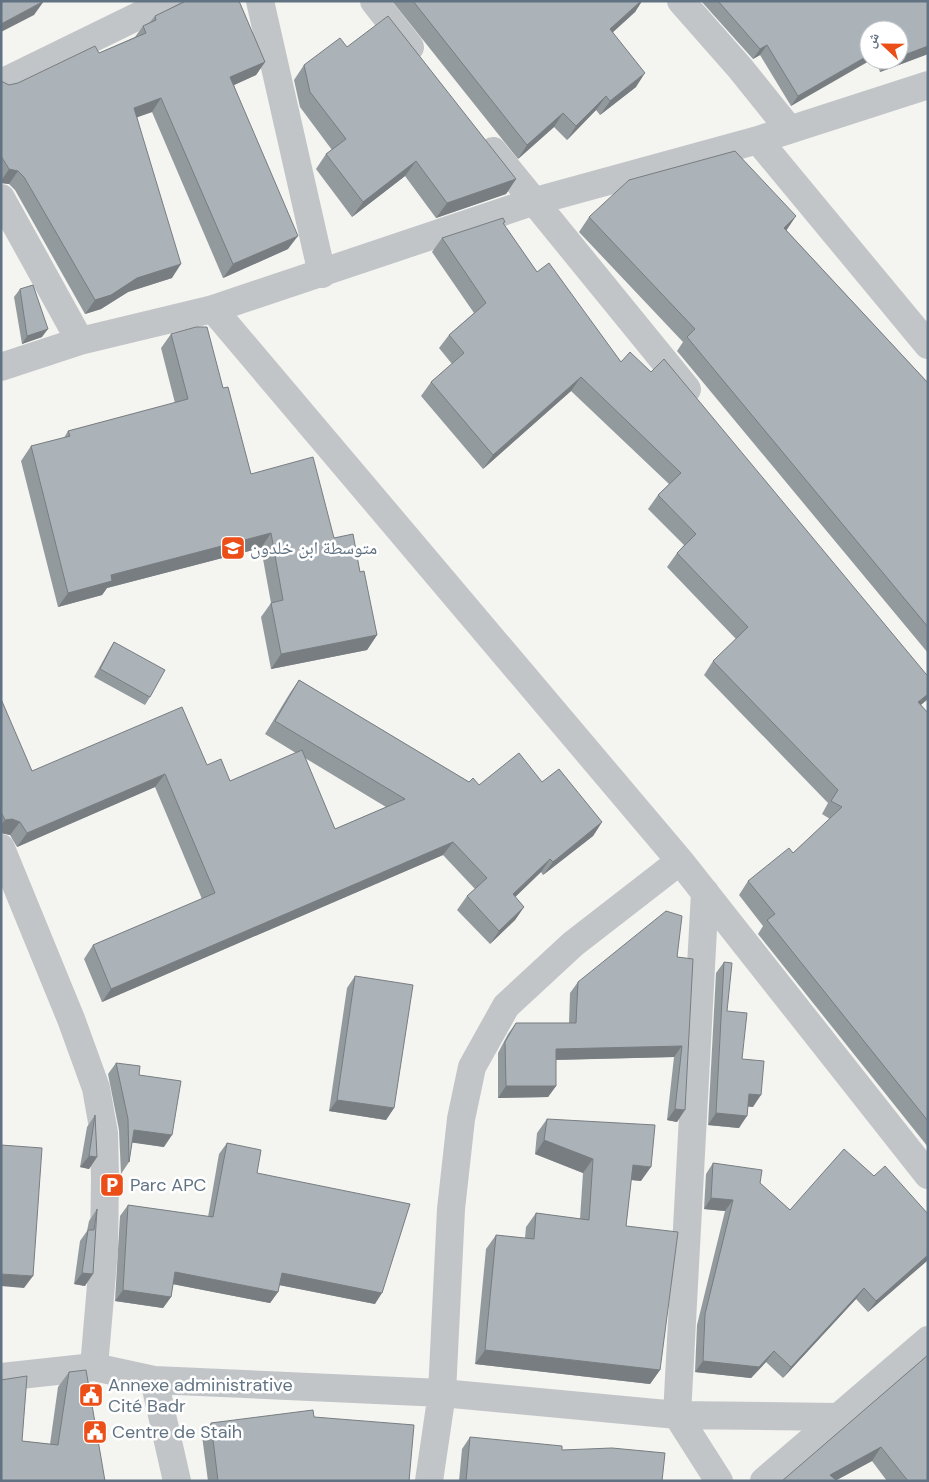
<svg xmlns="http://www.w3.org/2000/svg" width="929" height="1482" font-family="'DM Sans','Noto Naskh Arabic',sans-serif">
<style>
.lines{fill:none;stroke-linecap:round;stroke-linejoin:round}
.minor{stroke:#c1c5c8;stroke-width:28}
.tertiary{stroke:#c1c5c8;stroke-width:28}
.wall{fill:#939a9e;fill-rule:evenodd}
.shaded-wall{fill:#787d81}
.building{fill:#abb3b8;stroke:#787d81}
.labels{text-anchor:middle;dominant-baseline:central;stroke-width:5;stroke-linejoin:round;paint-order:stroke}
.poi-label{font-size:18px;fill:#617383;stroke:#fff;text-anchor:start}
</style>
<rect width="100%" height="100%" fill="#f4f4f0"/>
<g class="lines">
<!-- minor -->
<path class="minor" d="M260 1 322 274
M374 1 410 47
M681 1 740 68 789 129
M1 83 169 1
M758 140 928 345
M493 151 687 389
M1 198 80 341
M213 309 680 861 928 1175
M1 367 80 341 213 309 532 202 758 140 928 85
M1 848 71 1019 96 1088 104 1133 105 1178 104 1250 94 1367
M705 892 677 1415 719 1481
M1 1377 94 1367 154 1380 442 1393 677 1415 840 1417
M154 1380 177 1481
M429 1481 442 1393 451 1209 461 1119 472 1067 506 1006 573 944 680 861"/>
<!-- tertiary -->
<path class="tertiary" d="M764 1481 928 1340"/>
</g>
<!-- wall -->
<path class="wall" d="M184 1H239L265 62 256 75 234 85 288 249 223 278 152 112 137 117 172 278 128 292 101 309 85 314 15 190 9 184 1 183V81L9 85 18 83 99 53 135 37 143 26 150 22 155 16Z
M392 1H642L635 12 613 32 636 87 600 115 596 110 567 140 554 127 518 159Z
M701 1H928V54L880 72 876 60H899V30L791 106 760 55 753 59Z
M304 65 516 179 506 194 436 218 405 176 352 217 316 169 326 154 332 150 300 107 294 80Z
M589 217 786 230 928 383V653L677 351 683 342 579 232Z
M503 224 537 272 621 362 928 713V1147L758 934 763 926 739 895 748 881 793 853 830 819 822 814 828 803 704 675 713 661 736 639 667 567 677 553 684 545 648 509 658 495 669 484 571 391 483 469 421 396 431 382 452 364 439 348 449 335 474 313 432 252 442 238Z
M20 289 42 337 22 344 14 297Z
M171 334 223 388 251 474 334 538 360 572 377 635 367 650 271 669 261 617 271 603 261 548 107 588 102 595 58 607 21 461 31 446 64 438 68 431 175 403 161 348Z
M114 642 150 697 145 705 94 677 109 650Z
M299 680 469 782 479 785 542 782 602 822 593 836 543 875 541 872 515 897 524 907 515 920 490 944 457 910 467 896 475 889 443 855 102 1002 84 959 93 945 202 899 155 787 17 847 10 835 1 833V700L32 771 207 765 230 781 296 753 265 734 290 693ZM305 758 386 807 335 829Z
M677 957 693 959 677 1122 667 1120 674 1057 556 1060V1086L548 1097 498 1098V1053L508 1034 516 1023H569L570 993 578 982Z
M724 962 727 1011 742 1059 753 1107 748 1106 739 1128 708 1125 716 973Z
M355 976 394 1108 386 1120 329 1111 347 988Z
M116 1063 139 1075 164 1147 132 1142 129 1162 121 1174 119 1130 108 1074Z
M95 1115 97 1157 89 1169 80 1167 87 1127Z
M547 1119 641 1181 631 1180 626 1226 660 1370 650 1384 475 1364 486 1249 496 1235 525 1238 526 1227 536 1213 580 1219 583 1173 535 1154 537 1133Z
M227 1143 257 1173 375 1304 279 1285 278 1292 270 1303 173 1284 171 1297 163 1308 115 1301 120 1216 128 1205 208 1217 219 1154Z
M713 1163 760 1183 790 1210 874 1176 928 1214V1260L868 1312 856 1299 783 1378 766 1362 751 1378 695 1372 697 1325 725 1211 704 1209 706 1174Z
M97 1209 85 1286 74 1284 80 1241 87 1231 89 1221Z
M928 1355V1481H887L872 1461 836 1480 782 1481Z
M69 1372 105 1481 22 1441 50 1444 58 1387Z
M314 1417 409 1481H208L202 1436 211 1423Z
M470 1437 562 1450 662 1481H459L462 1449Z"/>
<!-- shaded-wall -->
<path class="shaded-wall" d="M44 1 34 15 1 32V24Z
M641 1H642L635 12 601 43 610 29Z
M767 45 760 55 753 59 760 49Z
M928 46V54L880 72 888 62 892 60H899V57Z
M869 55V60H871L791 106 798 96Z
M265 62 256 75 221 91 230 77Z
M645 73 636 87 600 115 610 101Z
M606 96 596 110 567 140 576 126Z
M161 98 152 112 124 122 134 108Z
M563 113 554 127 518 159 527 145Z
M416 161 405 176 352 217 363 202Z
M9 169 18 171 9 184 1 183V181Z
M516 179 506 194 436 218 447 203Z
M796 216 786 231 784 228Z
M298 236 288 249 223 278 233 264Z
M181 264 172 278 128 292 101 309 85 314 95 300 137 278Z
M48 329 42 337 22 344 27 336Z
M581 377 571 391 483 469 493 455Z
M271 533 261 548 107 588 102 595 58 607 68 593 111 575Z
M377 635 367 650 271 669 281 654Z
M928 694V699L908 716 918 702Z
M165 774 155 787 17 847 27 833Z
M12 819 20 822 10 835 1 833V825L5 820Z
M602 822 593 836 543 875 553 862Z
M453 842 443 855 102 1002 111 989Z
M550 859 541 872 504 908 513 894Z
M524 907 515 920 490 944 499 931Z
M682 1046 674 1057 548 1060 556 1049Z
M506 1086H556L548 1097 498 1098Z
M749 1094 761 1095 753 1107 741 1106Z
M337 1100 394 1108 386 1120 329 1111Z
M675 1109 685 1110 677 1122 667 1120Z
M716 1113 747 1116 739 1128 708 1125Z
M134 1130 172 1135 164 1147 128 1142Z
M544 1140 593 1159 583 1173 535 1154Z
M89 1156 97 1157 89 1169 80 1167Z
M633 1165 651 1167 641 1181 623 1179Z
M711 1198 733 1200 725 1211 704 1209Z
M928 1255V1260L868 1312 876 1301Z
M175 1272 278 1292 270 1303 167 1283Z
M82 1273 93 1274 85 1286 74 1284Z
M282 1273 382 1293 375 1304 274 1284Z
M1 1274 33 1276 24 1288 1 1286Z
M864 1288 856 1299 783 1378 791 1367Z
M123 1290 171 1297 163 1308 115 1301Z
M485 1350 660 1370 650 1384 475 1364Z
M774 1351 766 1362 751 1378 695 1372 703 1361Z
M881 1447 872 1461 835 1481 830 1475Z"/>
<!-- building -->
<path class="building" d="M1 1H44L1 24Z
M186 1H239L265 62 230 77 298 236 233 264 161 98 134 108 181 264 137 278 111 295 95 300 24 177 18 171 9 169 1 156V81L9 85 18 83 95 46 99 53 146 33 143 26 156 20 155 16Z
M413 1H641L610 29 645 73 610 101 606 96 576 126 563 113 527 145Z
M718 1H928V46L899 57V30H869V55L798 96 767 45 760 49Z
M388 16 516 179 447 203 416 161 363 202 326 154 346 139 310 92 304 65 340 38 347 47Z
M735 151 796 216 784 228 928 383V627L687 337 695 329 589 217 629 180Z
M503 218 505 222 503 223 537 272 549 263 621 362 630 352 651 372 664 359 926 674 928 676V694L918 702 928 713V1121L767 920 775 914 748 881 789 848 793 853 842 807 831 801 838 790 713 661 748 627 677 553 696 534 658 495 681 473 581 377 493 455 431 382 464 353 449 335 486 303 442 238Z
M33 285 48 329 27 336 20 289Z
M196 327H207L223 388 228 387 251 474 313 457 334 538 353 534 360 572 364 571 377 635 281 654 271 603 283 600 271 533 111 575 112 581 68 593 31 446 70 436 68 431 188 399 171 334Z
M114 642 165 670 150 697 100 669Z
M299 680 469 782 473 778 479 785 519 753 542 782 559 769 602 822 553 862 550 859 513 894 524 907 499 931 467 896 487 878 453 842 111 989 93 945 215 893 165 774 27 833 20 822 12 819 5 820 1 812V699L32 771 182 707 207 765 221 759 230 781 302 750 335 829 405 799 275 721Z
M666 911 682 916 677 957 693 959 685 1110 675 1109 682 1046 556 1049V1086H506L505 1042 516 1023H576L578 982Z
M724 962 732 963 727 1011 747 1013 742 1059 764 1061 761 1095 749 1094 747 1116 716 1113Z
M355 976 413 985 394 1108 337 1100Z
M116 1063 140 1066 139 1075 181 1081 172 1135 134 1130 129 1162 128 1119Z
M95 1115 97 1157 89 1156Z
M547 1119 655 1125 651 1167 633 1165 626 1226 678 1232 660 1370 485 1350 496 1235 534 1239 536 1213 589 1220 593 1159 544 1140Z
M227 1143 261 1150 257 1173 410 1204 382 1293 282 1273 278 1292 175 1272 171 1297 123 1290 128 1205 213 1217Z
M1 1145 42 1148 33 1276 1 1274Z
M844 1149 874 1176 885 1166 928 1214V1255L876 1301 864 1288 791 1367 774 1351 759 1367 703 1361 705 1314 733 1200 711 1198 713 1163 762 1170 760 1183 790 1210Z
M97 1209 93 1274 82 1273 88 1230H94Z
M928 1355V1481H908L881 1447 830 1475 837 1481H782Z
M86 1370 105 1481H1V1380L27 1376 22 1441 58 1445 69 1372Z
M313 1410 314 1417 414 1425 409 1481H218L211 1423Z
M470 1437 562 1446V1450L612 1448 665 1453 662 1481H466Z"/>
<!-- icons -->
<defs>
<symbol id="school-square" viewBox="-11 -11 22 22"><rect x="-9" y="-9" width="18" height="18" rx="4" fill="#ec4e18" stroke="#fff"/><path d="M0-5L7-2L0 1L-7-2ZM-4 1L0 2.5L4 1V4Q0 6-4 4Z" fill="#fff"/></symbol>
<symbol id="parking-square" viewBox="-11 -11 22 22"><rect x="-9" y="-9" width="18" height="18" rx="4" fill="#ec4e18" stroke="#fff"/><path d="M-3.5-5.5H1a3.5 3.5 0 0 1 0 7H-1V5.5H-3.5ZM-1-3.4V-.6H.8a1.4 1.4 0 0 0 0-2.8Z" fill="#fff"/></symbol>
<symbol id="civic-square" viewBox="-11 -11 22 22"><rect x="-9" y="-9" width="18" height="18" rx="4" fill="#ec4e18" stroke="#fff"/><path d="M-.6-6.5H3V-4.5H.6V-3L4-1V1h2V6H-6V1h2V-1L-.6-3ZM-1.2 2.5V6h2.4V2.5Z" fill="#fff"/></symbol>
</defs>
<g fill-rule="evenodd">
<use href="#school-square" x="219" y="534" width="28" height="28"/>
<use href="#parking-square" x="98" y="1171" width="28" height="28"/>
<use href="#civic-square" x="77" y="1381" width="28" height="28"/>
<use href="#civic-square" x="81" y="1418" width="28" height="28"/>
</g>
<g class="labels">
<!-- poi labels -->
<g class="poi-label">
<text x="250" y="548">متوسطة ابن خلدون</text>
<text x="130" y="1185">Parc APC</text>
<text x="108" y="1385">Annexe administrative<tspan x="108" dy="21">Cité Badr</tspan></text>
<text x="112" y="1432">Centre de Staih</text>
</g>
</g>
<!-- border -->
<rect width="929" height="1482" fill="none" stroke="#617383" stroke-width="5"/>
<!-- north arrow -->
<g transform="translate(884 45) rotate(292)"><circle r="24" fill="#ffffff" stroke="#c0c7cd"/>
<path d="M0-4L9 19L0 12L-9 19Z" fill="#ec4e18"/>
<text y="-8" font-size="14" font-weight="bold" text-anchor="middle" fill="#617383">ش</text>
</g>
</svg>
